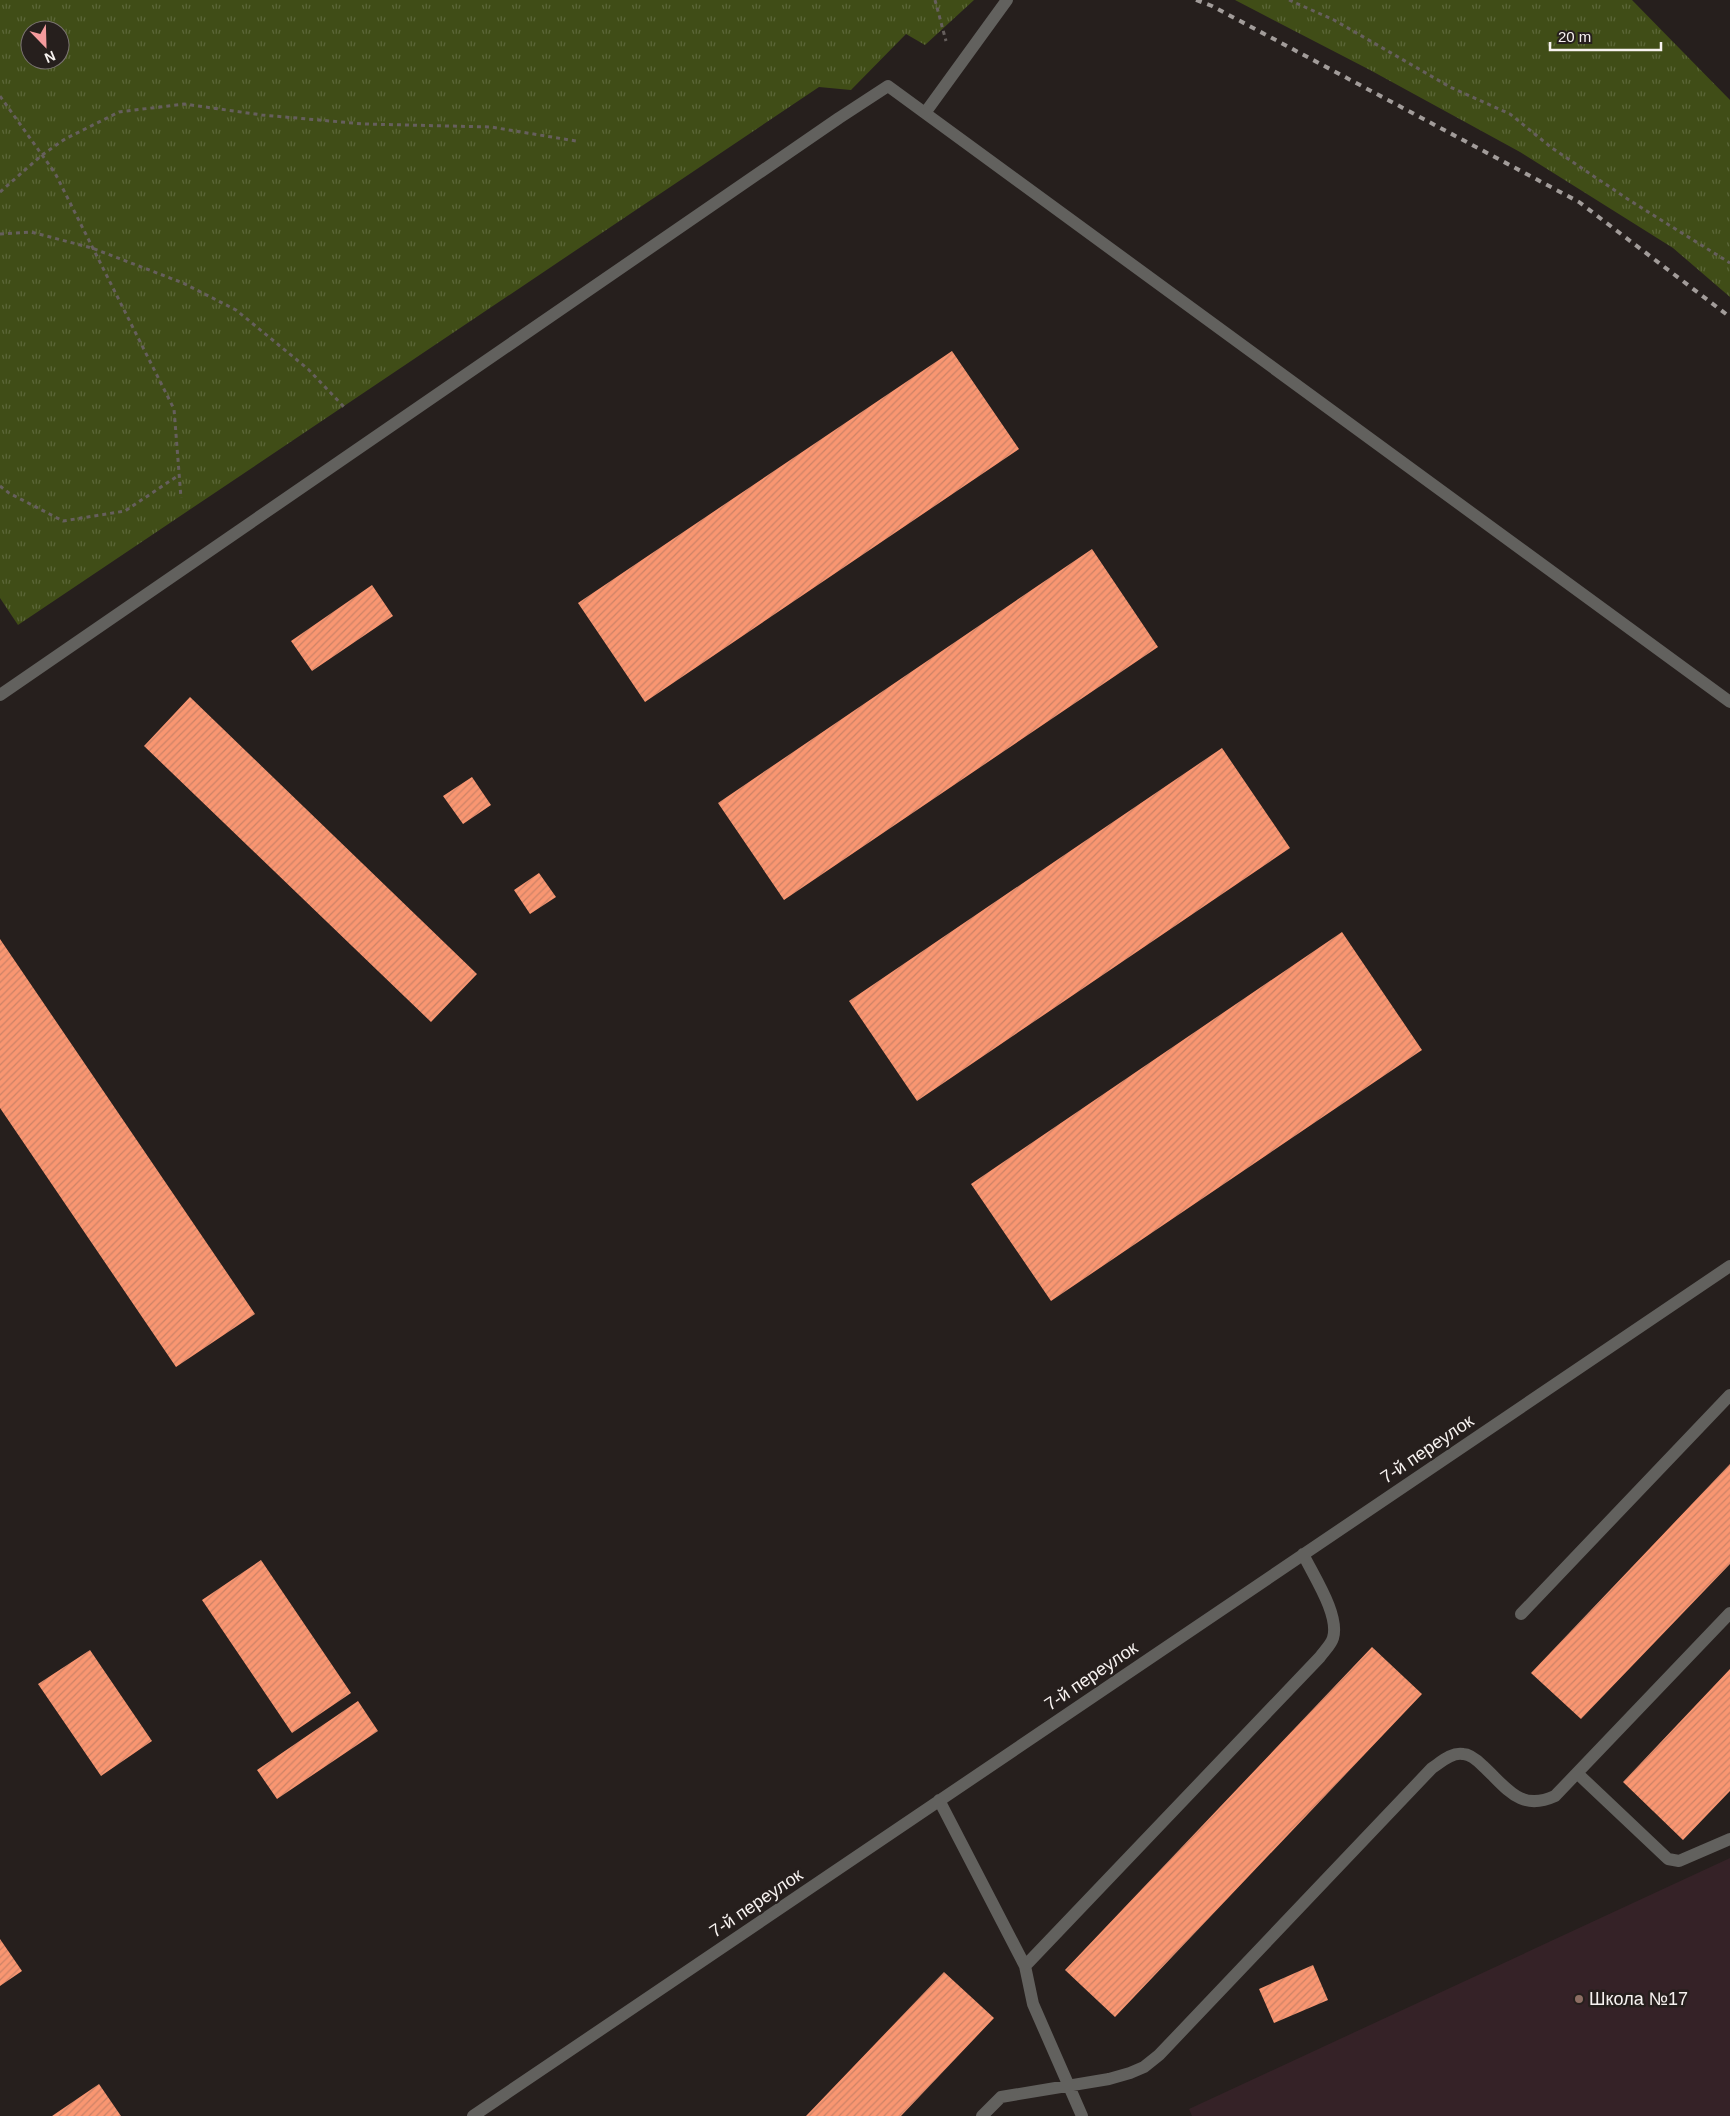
<svg xmlns="http://www.w3.org/2000/svg" width="1730" height="2116" font-family="Arial,sans-serif">
<style>
.education{fill:#352227}
.grass{fill:url(#grass-tufts);fill-rule:evenodd}
.building{fill:url(#building-hatch)}
.lines{fill:none;stroke-linecap:round;stroke-linejoin:round}
.path{stroke:#665f5d;stroke-width:3;stroke-dasharray:4 4;stroke-linecap:butt}
.minor{stroke:#62615e;stroke-width:12}
.rail{stroke:#a29c9a;stroke-width:4;stroke-dasharray:6 6;stroke-linecap:butt}
.education-dot{fill:#8d6e63;stroke:#261f1d;stroke-width:2}
.labels{text-anchor:middle;dominant-baseline:central;stroke-width:5;stroke-linejoin:round;paint-order:stroke}
.street-label{font-size:18px;fill:#f7f2f0;stroke:#261f1d}
.poi-label{font-size:18px;fill:#f7f2f0;stroke:#261f1d;text-anchor:start}
</style>
<defs>
<pattern id="grass-tufts" width="24" height="20" patternUnits="userSpaceOnUse" patternTransform="scale(1.25)"><rect width="24" height="20" fill="#404d17"/><path d="M3 7l-1-3M5 7V3M7 7l1-3M15 17l-1-3M17 17v-4M19 17l1-3" fill="none" stroke="#5c6739"/></pattern>
<pattern id="building-hatch" width="6" height="6" patternUnits="userSpaceOnUse" patternTransform="scale(1.25)"><rect width="6" height="6" fill="#f99671"/><path d="M-1 1l2-2M0 6l6-6M5 7l2-2" fill="none" stroke="#cd8367"/></pattern>
</defs>
<rect width="100%" height="100%" fill="#261f1d"/>
<!-- education -->
<path class="education" d="M1730 1858V2116H1192L1189 2109Z"/>
<!-- grass -->
<path class="grass" d="M0 0H974L925 45 906 34 851 90 819 87 18 625 0 598ZM30 30H60V60H30Z
M1235 0H1632L1730 100V297L1673 248 1520 152 1370 70Z"/>
<!-- building -->
<path class="building" d="M952 351 1019 449 645 702 578 603Z
M1092 549 1158 647 784 900 718 803Z
M372 585 393 616 312 671 291 641Z
M190 697 477 974 431 1022 144 746Z
M1222 748 1290 848 917 1101 849 1001Z
M472 777 491 805 463 824 443 796Z
M539 873 556 897 530 914 514 890Z
M1342 932 1422 1050 1051 1301 971 1184Z
M0 939 255 1314 176 1367 0 1108Z
M1730 1464V1564L1581 1719 1531 1673Z
M261 1560 351 1693 292 1733 202 1600Z
M1372 1647 1422 1694 1115 2017 1065 1970Z
M90 1650 152 1741 101 1776 38 1684Z
M1730 1669V1791L1683 1840 1623 1782Z
M358 1701 378 1731 277 1799 257 1770Z
M0 1939 22 1971 0 1986Z
M1313 1965 1328 2000 1274 2023 1259 1989Z
M944 1972 994 2018 901 2116H806Z
M99 2084 121 2116H52Z"/>
<g class="lines">
<!-- path -->
<path class="path" d="M935 0 946 41
M1289 0 1334 20 1450 87 1510 114 1552 148 1629 200 1730 263
M0 96 55 173 174 409 181 498
M0 192 42 155 65 139 119 112 184 104 262 115 364 124 491 127 576 141
M0 234 31 232 92 248 183 283 236 310 308 369 344 407
M0 486 9 493 63 521 125 511 179 475"/>
<!-- minor -->
<path class="minor" d="M925 113 1007 0
M0 695 839 118 888 86 1730 702
M1521 1614 1730 1395
M1577 1773 1668 1859 1679 1861 1730 1839
M939 1800 1025 1966 1033 2004 1082 2116
M1025 1966 1320 1657C1324 1651 1331 1645 1333 1638 1340 1615 1313 1575 1303 1554
M473 2116 1730 1266
M982 2116 1001 2097 1109 2079 1130 2073 1144 2067 1159 2055 1432 1768C1441 1762 1452 1752 1463 1754 1470 1754 1478 1761 1483 1766 1507 1788 1520 1812 1555 1796L1730 1613"/>
<!-- rail -->
<path class="rail" d="M1196 0 1212 6 1579 202 1730 317"/>
</g>
<!-- markers -->
<circle class="education-dot" cx="1579" cy="1999" r="5"/>
<g class="labels">
<!-- street labels -->
<g class="street-label">
<text transform="translate(1427 1449) rotate(-34)">7-й переулок</text>
<text transform="translate(1091 1676) rotate(-34)">7-й переулок</text>
<text transform="translate(756 1903) rotate(-34)">7-й переулок</text>
</g>
<!-- poi labels -->
<g class="poi-label">
<text x="1589" y="1999">Школа №17</text>
</g>
</g>
<!-- north arrow -->
<g transform="translate(45 45) rotate(157)"><circle r="24" fill="#261f1d" stroke="#7a7371"/>
<path d="M0-4L9 19L0 12L-9 19Z" fill="#f59b9d"/>
<text y="-8" font-size="14" font-weight="bold" text-anchor="middle" fill="#f7f2f0">N</text>
</g>
<!-- scale -->
<path d="M1550 42v8h111v-8" fill="none" stroke="#f7f2f0" stroke-width="2.5"/>
<text x="1558" y="42" font-size="15" fill="#f7f2f0" stroke="#261f1d" stroke-width="4" paint-order="stroke">20 m</text>
</svg>
